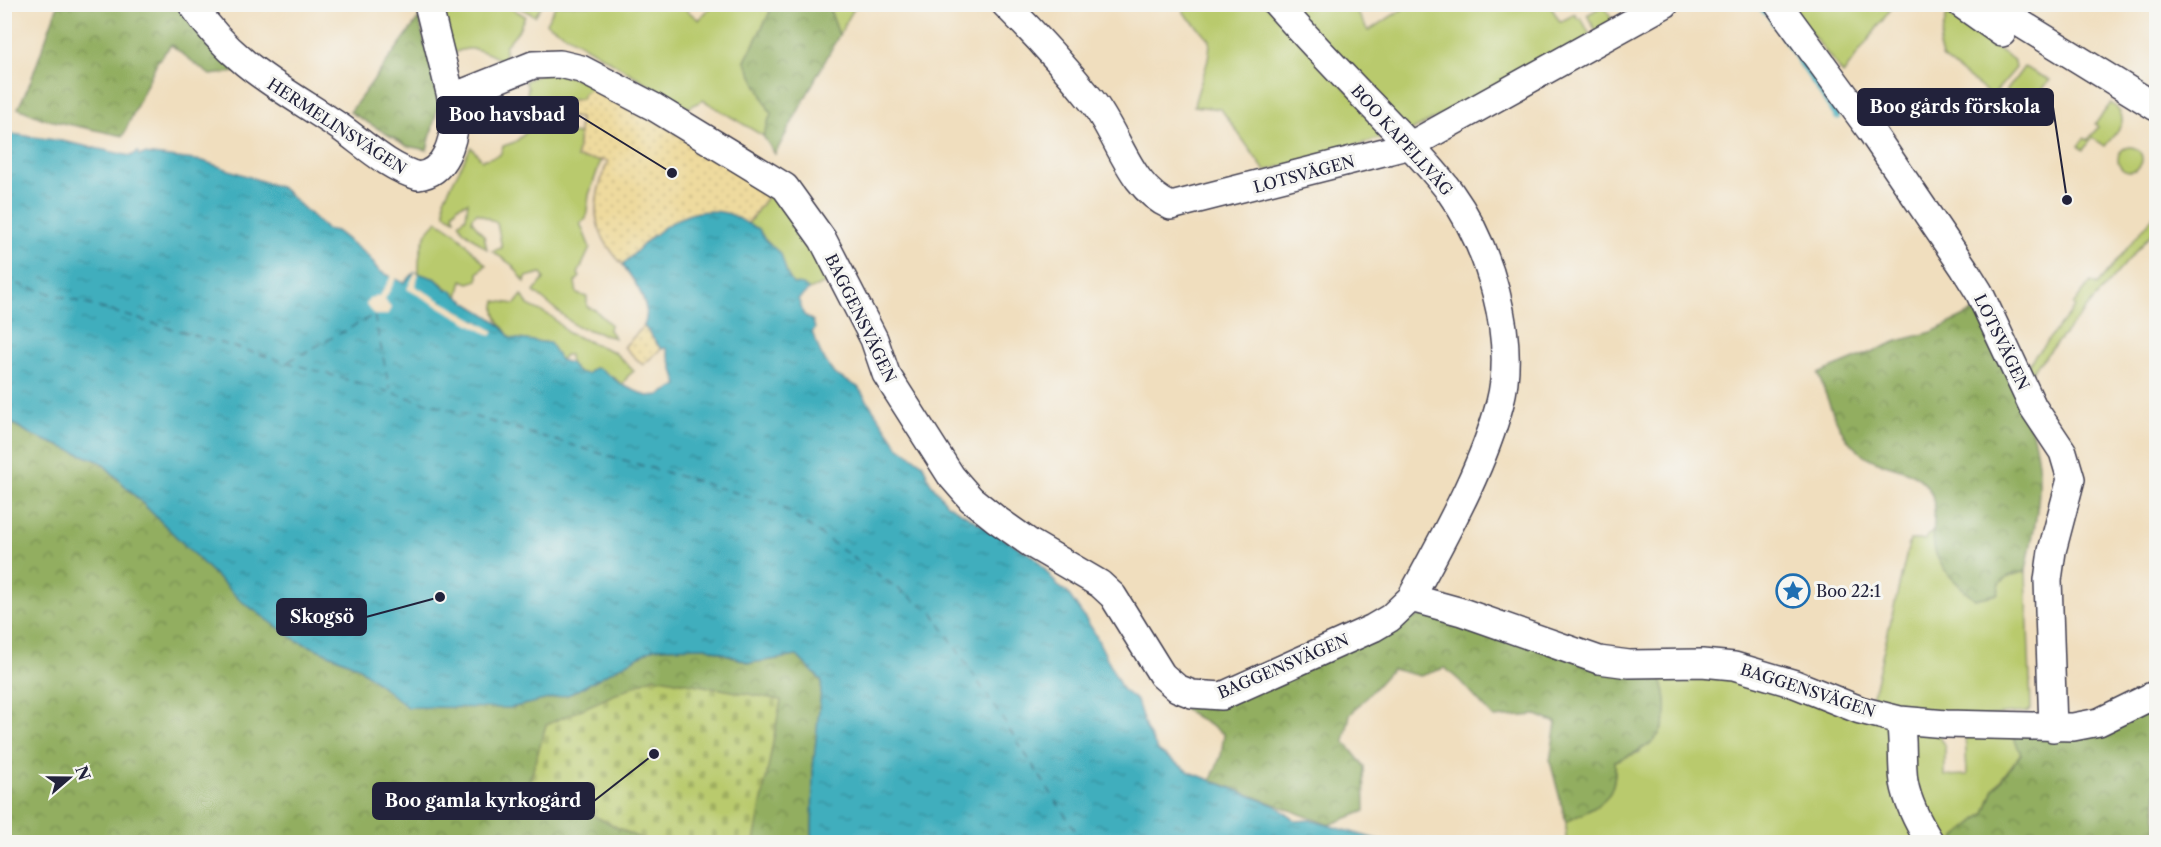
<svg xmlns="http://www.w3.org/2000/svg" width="2161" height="847" font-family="'Libre Caslon Text',serif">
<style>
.green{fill:#b9ca6d;stroke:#6e7654;stroke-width:1.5}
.forest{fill:url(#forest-crowns);stroke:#5a684e;stroke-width:1.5}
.sand{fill:url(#sand-dots);stroke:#887e6c;stroke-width:1.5}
.cemetery{fill:url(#cemetery-stones);stroke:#6e7654;stroke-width:1.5}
.water{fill:url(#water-ripples);stroke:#31687c;stroke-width:1.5}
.pier{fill:#f0debe}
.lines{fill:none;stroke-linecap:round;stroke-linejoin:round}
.stream{stroke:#40aebd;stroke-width:6}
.ferry{stroke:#2e5a6f;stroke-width:1.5;stroke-dasharray:8 6;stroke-linecap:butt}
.minor-casing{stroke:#413e4f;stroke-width:30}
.minor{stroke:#fff;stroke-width:27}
.labels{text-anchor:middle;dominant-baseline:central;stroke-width:6;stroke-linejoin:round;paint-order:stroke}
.street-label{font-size:16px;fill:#22223b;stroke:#f6f6f2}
.poi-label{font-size:16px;fill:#22223b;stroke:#f6f6f2;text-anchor:start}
.leader{fill:none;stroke:#22223b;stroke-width:2}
.callout-dot{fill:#22223b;stroke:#f6f6f2;stroke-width:2}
.callout{fill:#22223b;stroke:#22223b;stroke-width:2}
.callout-label{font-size:18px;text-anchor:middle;font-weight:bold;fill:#fff}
</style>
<defs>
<pattern id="forest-crowns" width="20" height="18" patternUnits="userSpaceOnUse" patternTransform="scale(1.5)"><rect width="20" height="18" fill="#92ae60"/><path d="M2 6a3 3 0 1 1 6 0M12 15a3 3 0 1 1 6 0" fill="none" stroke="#778d50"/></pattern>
<pattern id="sand-dots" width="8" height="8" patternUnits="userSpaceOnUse" patternTransform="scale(1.5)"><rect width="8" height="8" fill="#eeda9e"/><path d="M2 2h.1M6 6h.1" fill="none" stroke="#ccbb89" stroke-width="1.8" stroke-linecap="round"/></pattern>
<pattern id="cemetery-stones" width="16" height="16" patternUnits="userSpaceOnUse" patternTransform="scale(1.5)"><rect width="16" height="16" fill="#b9ca6d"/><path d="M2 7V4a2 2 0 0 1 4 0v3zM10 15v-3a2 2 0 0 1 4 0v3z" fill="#9fad5f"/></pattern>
<pattern id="water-ripples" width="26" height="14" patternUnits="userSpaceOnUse" patternTransform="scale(1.5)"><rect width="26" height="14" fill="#40aebd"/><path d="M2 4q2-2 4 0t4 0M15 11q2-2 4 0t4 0" fill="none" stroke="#358d9b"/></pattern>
</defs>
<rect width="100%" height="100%" fill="#f6f6f2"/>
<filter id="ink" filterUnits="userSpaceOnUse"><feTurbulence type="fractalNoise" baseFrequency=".0167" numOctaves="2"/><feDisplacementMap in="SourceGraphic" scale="12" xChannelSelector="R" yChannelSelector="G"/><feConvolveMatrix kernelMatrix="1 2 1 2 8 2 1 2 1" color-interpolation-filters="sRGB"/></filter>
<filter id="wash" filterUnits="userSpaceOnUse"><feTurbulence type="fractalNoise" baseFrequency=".008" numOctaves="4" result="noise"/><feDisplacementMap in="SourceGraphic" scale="24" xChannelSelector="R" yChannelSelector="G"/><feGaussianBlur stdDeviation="1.35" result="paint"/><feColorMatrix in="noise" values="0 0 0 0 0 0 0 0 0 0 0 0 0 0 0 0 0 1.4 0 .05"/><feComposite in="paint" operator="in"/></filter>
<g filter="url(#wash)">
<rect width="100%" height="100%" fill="#f0debe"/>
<!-- green -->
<path class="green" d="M438 5H506L525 16 518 31 505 46V62C486 52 471 42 451 55Z
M515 5H542L535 16Z
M556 5H680L699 20 712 5H768L770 12 745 61 771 114 763 136 703 100 688 108 546 23Z
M828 5H856L839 35Z
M1181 5H1266L1387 132 1382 138 1265 171 1221 109 1194 106C1199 81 1210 66 1210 40L1185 14Z
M1290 5C1313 5 1333 8 1356 10L1368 31 1403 9 1401 5H1550L1560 22 1575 14 1578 19 1581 18 1591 37 1409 132Z
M1604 5 1614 24 1597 33 1587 15Z
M1789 5H1894L1843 74Z
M1947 14 2015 61 2016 68 1992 96 1942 57 1939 46Z
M2024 67 2050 80 2024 112 2010 102 2012 99 2005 93Z
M547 71 598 84 582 99 565 101 560 132 579 134 577 158 601 160 589 195 586 219 580 223 590 248 578 274 580 277 575 282 577 294 587 297V307L595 310 610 324 609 330 615 338 576 326 534 292 544 279 541 273 526 277 525 282 512 265 492 251 502 248 497 223 477 213 472 217V221L484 236 487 249 463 230 459 223 466 217 468 202 458 206 453 213 455 219 445 214 444 199 471 147 482 160 500 155 503 146 515 142 529 130V124L523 118 528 88 525 81Z
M2111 103C2133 119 2118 130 2105 146L2093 138 2083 150 2078 146 2084 138 2088 140 2098 127 2095 124Z
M2118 159a12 12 0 1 1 24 0a12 12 0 1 1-24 0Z
M771 191 829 266 826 283 809 290 803 285 793 284C775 257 778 244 746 226Z
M2156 213V228L2028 376 2025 368 2075 307 2073 305 2091 282 2097 285Z
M438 221 456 233 486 265 478 273V280L469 283 462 280 458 297 436 279 419 274C418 254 421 234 438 221Z
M522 295 528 305 551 316 568 333 614 352 634 371 628 376 622 385 615 378 594 368 587 374 577 372 570 363 569 355H565L560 361 546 342 530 343 510 338C503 326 491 317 496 301L515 304Z
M1933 531C1936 564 1951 578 1975 599L1997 594 2000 583 2009 576 2026 571 2031 709 2027 712 1971 717 1871 703 1910 540H1924Z
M1655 670H1708L1937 728 1945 748V776L1967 775 1965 732 2012 734 2021 753 1994 789 1985 813 1956 837 1955 842H1755L1738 835 1718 842H1566V822C1599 804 1617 804 1615 761L1640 752Z"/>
<!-- forest -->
<path class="forest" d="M58 5H176L214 52 238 72 210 75 171 45 157 62 123 136 44 119 18 108 30 83Z
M768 5H828L839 35 775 154 763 136 771 114 745 61 770 12Z
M419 18 439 102 427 150 407 146 350 112Z
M1977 310C2003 363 2038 418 2039 479 2040 509 2031 541 2026 571L2009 576 2000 583 1998 594 1975 599C1960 586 1941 571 1935 551 1929 530 1941 507 1928 488 1912 464 1881 469 1861 453 1837 435 1829 401 1818 374L1898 341 1932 332Z
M4 419 34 436 101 462 240 600 296 640 357 666 407 707 570 694 654 648 706 647 750 663 797 656 822 681 813 769 812 842H5Z
M1432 611 1655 670C1662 679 1665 689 1666 700 1669 738 1648 749 1615 761 1617 804 1599 804 1566 822L1550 761 1556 723 1536 715 1494 718 1460 681 1445 668 1420 676 1392 669 1350 715 1344 741 1364 766 1365 811 1329 825 1211 780 1221 755 1224 734 1185 710 1173 697 1384 630Z
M2156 701V842H1955L1956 837 1985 813 1994 789 2021 754 2012 734Z"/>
<!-- sand -->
<path class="sand" d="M598 84 771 191 746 226 740 219 653 235 623 265C589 229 591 205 608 161L577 158 580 118 562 116 565 101 582 99 583 94Z
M644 326 661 349 643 365 624 347Z"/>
<!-- cemetery -->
<path class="cemetery" d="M654 677 781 700 754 842H647L529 784 546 725Z"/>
<!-- water -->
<path class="water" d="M5 133 62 141 131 156 138 152 139 156 144 154 203 161 282 188 326 229 336 231 368 256 379 271 404 283 415 272 436 279 447 290H451C469 309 496 314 510 338L550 343 560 360 570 363 577 372 587 374 594 368 601 369 622 385 647 396 659 395 678 385 666 348 661 349 644 326C653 305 634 281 623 265 649 237 684 202 726 213 739 216 746 225 759 229L765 240 781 254 787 274 793 284 803 285 809 290 798 299 804 315 813 321 815 329 812 332 821 354 834 374 858 387 898 446 923 464 930 482 947 504 1035 557 1058 586 1067 592 1093 630 1122 689 1137 701 1146 729 1159 752 1190 772 1276 806 1296 821 1310 820 1386 842H812L813 769 822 681 797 656 750 663 706 647 654 648 570 694 510 708 407 707 357 666 296 640 240 600 101 462 34 436 5 419Z
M1738 835 1755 842H1718H1719Z"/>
<!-- pier -->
<path class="pier" d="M415 272 419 274 415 286 494 331 491 336 407 289Z
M392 275 397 277 385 299 391 308 387 315H374L366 305 369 298 380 296Z"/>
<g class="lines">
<!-- stream -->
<path class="stream" d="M1757 4 1769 15 1837 117"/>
<!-- ferry -->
<path class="ferry" d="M4 280 778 505 933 613 1083 842
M289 361 374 315 390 389"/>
</g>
</g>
<g filter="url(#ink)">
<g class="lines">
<defs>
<path id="minor" d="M192 4C232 65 282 88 340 127 364 144 389 168 418 176 446 173 453 141 456 117L428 4
M1005 4C1036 35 1065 67 1092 101 1119 135 1129 188 1171 206L1411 145 1665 4
M1277 4C1311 43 1347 80 1383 117 1406 141 1430 165 1450 192 1489 246 1517 337 1500 403 1482 471 1444 536 1411 598
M1778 4 1871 131 1964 268 1979 292 2033 407 2063 452 2071 479 2052 551 2048 580 2053 728
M1961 4 2002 33
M1989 4 2156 107
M453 97 533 65 560 64 581 69 654 107 785 187 823 240 874 339 886 374 951 476 971 499 996 519 1030 543 1100 584 1113 596 1162 675 1177 688 1192 694 1222 696 1373 628 1390 618 1411 598 1462 612 1599 660 1629 664 1702 663 1734 666 1795 684 1860 710 1900 720 1946 724 2073 727 2099 722 2156 694
M1900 720C1904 741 1901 761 1904 782 1908 804 1918 823 1930 842"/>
</defs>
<!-- minor casing -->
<use href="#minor" class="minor-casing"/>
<!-- minor -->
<use href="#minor" class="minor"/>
</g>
</g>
<!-- icons -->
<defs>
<symbol id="sight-ring" viewBox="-11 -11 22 22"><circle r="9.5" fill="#f6f6f2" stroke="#1f6fb2" stroke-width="1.5"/><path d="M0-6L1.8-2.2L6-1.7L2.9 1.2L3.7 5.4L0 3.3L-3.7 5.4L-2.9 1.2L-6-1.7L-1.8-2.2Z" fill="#1f6fb2"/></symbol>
</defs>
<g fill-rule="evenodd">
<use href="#sight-ring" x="1774" y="572" width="38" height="38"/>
</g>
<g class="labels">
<!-- street labels -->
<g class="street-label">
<text transform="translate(337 126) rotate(33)">HERMELINSVÄGEN</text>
<text transform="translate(1402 140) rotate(48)">BOO KAPELLVÄG</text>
<text transform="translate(1304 174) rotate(-15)">LOTSVÄGEN</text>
<text transform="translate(861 318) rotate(64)">BAGGENSVÄGEN</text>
<text transform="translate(2002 342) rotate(64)">LOTSVÄGEN</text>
<text transform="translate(1283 666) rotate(-23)">BAGGENSVÄGEN</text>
<text transform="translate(1808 690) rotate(18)">BAGGENSVÄGEN</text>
</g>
<!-- poi labels -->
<g class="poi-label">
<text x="1816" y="591">Boo 22:1</text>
</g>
</g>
<!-- callouts -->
<path class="leader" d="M2067 200L2053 107M672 173L578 115M440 597L366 617M654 754L594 801"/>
<g class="callout-dot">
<circle cx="2067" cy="200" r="6"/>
<circle cx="672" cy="173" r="6"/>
<circle cx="440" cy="597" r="6"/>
<circle cx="654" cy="754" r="6"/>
</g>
<g class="callout">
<rect x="1858" y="89" width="195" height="36" rx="6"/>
<rect x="437" y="97" width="141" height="36" rx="6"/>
<rect x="277" y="599" width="89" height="36" rx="6"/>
<rect x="373" y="783" width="221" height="36" rx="6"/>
</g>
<g class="callout-label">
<text x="1955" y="113">Boo gårds förskola</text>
<text x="507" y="121">Boo havsbad</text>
<text x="322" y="623">Skogsö</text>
<text x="483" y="807">Boo gamla kyrkogård</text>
</g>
<!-- margin -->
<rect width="2161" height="847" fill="none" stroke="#f6f6f2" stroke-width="24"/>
<!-- north arrow -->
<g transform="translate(69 778) rotate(70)" stroke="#f6f6f2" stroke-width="4.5" paint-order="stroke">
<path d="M0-4.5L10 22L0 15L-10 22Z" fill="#22223b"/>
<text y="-9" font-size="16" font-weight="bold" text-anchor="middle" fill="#22223b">N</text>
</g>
</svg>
